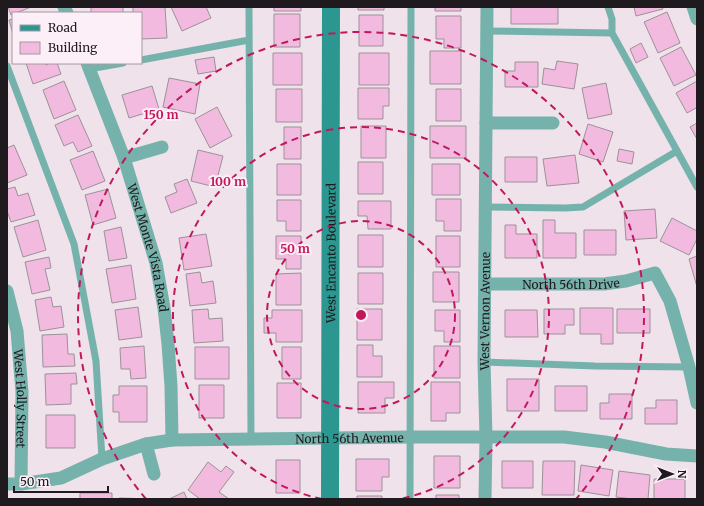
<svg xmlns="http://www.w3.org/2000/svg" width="704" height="506" font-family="Merriweather,serif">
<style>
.building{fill:#f2badf;stroke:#9d9199}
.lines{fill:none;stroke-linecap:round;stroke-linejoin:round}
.lane{stroke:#76b2ac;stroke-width:7}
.street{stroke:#76b2ac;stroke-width:13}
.secondary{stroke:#2b9790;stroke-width:18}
.ring{fill:none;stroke:#c2185b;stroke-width:2;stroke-dasharray:7 5}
.labels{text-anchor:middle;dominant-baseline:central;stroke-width:4;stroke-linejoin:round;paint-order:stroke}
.street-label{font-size:12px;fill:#1e1a1d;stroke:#fceff7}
.centre{fill:#c2185b;stroke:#fceff7;stroke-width:2}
.ring-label{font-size:12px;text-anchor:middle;font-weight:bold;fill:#c2185b;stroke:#fceff7;stroke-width:4;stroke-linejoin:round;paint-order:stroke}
</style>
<rect width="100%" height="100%" fill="#efe2ea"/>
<!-- building -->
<path class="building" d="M8 7H31L16 13H13V14L11 15Z
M91 7H123V13H91Z
M133 7H165L167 38 141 39V13H133Z
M171 7H206L211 18 182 31Z
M274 7H301V11H274Z
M358 7H384V10H358Z
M435 7H461V11H435Z
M511 7H558V24H511Z
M634 7H662L663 9 636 16Z
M667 12 680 43 658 53 644 22Z
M274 14H300V47H274Z
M359 15H383V46H359Z
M436 16H461V48H444V39H436Z
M13 19V34L9 20Z
M641 43 648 57 636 63 630 49Z
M681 47 696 75 674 86 660 58Z
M430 51H461V84H430Z
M273 53H302V85H273Z
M359 53H389V85H359Z
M214 57 216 71 198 74 195 60Z
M557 61 578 64 574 89 542 84 544 68 555 70Z
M515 62H538V87H505V71H515Z
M26 63H45L46 65 50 63H57L61 74 33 84Z
M169 78 200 84 195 114 163 107Z
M64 81 76 110 54 119 43 90Z
M697 81V110L696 108 687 113 676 93Z
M606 83 612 114 588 119 582 88Z
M152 86 159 109 129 118 122 95Z
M358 88H389V106H383V119H358Z
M276 89H302V122H276Z
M436 89H461V121H436Z
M217 107 232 136 210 148 195 119Z
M78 115 92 146 78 152 73 142 64 146 55 125Z
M697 123V139L690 127Z
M588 124 613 132 603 162 579 154Z
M361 126H386V158H361Z
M430 126H466V158H430Z
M284 127H301V159H284Z
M14 145 27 175 7 183V148Z
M619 149 634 152 632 164 617 161Z
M198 150 223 156 215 187 191 181Z
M93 151 105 181 82 190 70 160Z
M575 155 579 183 547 186 543 159Z
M505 157H537V182H505Z
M358 162H383V194H358Z
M277 164H301V195H277Z
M432 164H460V195H432Z
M187 179 197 203 171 213 165 197 177 192 174 184Z
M15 187 18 196 28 193 35 215 11 222 7 211V189Z
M108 189 116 218 93 225 85 195Z
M436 199H461V231H444V221H436Z
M277 200H301V231H286V221H277Z
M358 201H391V229H368L367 216H358Z
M655 209 657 238 626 240 624 211Z
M672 218 697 231V239L689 255 660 241Z
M38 220 46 250 23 257 14 227Z
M543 220H555V233H576V258H543Z
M505 225H516V234H537V258H505Z
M121 227 127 258 109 261 104 231Z
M584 230H616V255H584Z
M206 234 212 266 184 270 179 238Z
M358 235H383V267H358Z
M276 236H301V269H286V259H276Z
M436 236H460V267H436Z
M697 256V287L689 259Z
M49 257 51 268 45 269 50 290 32 294 25 262Z
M131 265 136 299 112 303 106 269Z
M200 272 202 283 213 281 216 303 190 306 186 274Z
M433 272H459V302H433Z
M301 273V305H276V274Z
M358 273H383V304H358Z
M51 297 53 307 61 306 64 327 40 331 35 300Z
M138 307 142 337 119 340 115 310Z
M580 308H613V344H601V334H580Z
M208 309 209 319 222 318 223 341 194 343 192 310Z
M357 309H382V340H357Z
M544 309H574V325H565V334H544Z
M617 309H650V333H617Z
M272 310H302V342H276V333H264V318H272Z
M435 310H460V342H444V331H435Z
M505 310H537L538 337H505Z
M67 334 68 354H74L75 366 43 367 42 335Z
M357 345H373V356H382V377H357Z
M144 346 146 378 131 379 130 369H121L120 348Z
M434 346H460V378H434Z
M195 347H229V379H195Z
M282 347H301V379H282Z
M76 373 77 384H71V404L46 405 45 374Z
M507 379H539V411H507Z
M358 382H394V398H385V413H358Z
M431 382H460V413H446V421H431Z
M277 383H301V418H277Z
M199 385H224V418H199Z
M119 386H147V422H119V412H113V395H119Z
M555 386H587V411H555Z
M609 394H632V419H600V403H609Z
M656 400H677V424H645V408H656Z
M46 415H75V448H46Z
M434 456H460V488H434Z
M356 459H389V477H382V491H356Z
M276 460H300V493H276Z
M502 461H533V488H502Z
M543 461H575L574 495H542Z
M208 462 221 472 226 466 234 472 219 492 229 499H200L188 490Z
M581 465 613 470 609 496 578 491Z
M619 471 650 475 648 499H633L616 497Z
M654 479H685V499H654Z
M184 492 187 499H169Z
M80 493H112V499H80Z
M436 495H459V499H436Z
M357 496H382V499H357Z
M119 498 152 499H118Z"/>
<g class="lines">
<!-- lane -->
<path class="lane" d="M249 7 251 439
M608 7 612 19V33L697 187
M487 31 612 33
M141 60 249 40
M7 66 74 244 96 361 102 459
M89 69 123 63
M486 207 565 208 583 207 677 151
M484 362 595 366 689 367
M410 499 411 7"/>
<!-- street -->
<g class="street">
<path d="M64 7 67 13"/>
<path d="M693 7 697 19"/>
<path id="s1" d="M87 63 124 158 156 263 164 308 168 344 171 386 172 440"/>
<path d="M486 123H553"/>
<path d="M124 158 162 147"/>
<path id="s2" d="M485 284H604L626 281 655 273 670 301 689 367 697 403"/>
<path id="s3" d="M7 291 17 331 22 392 21 484"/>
<path d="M146 444 154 474"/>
<path id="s4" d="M7 484H21L61 478 102 459 146 444 172 440 410 437H564L605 442 666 454 697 456"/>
<path id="s5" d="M485 499 486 437 484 362 487 7"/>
</g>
<!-- secondary -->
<path class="secondary" id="s6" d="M330 499 331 7"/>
</g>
<!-- distance rings -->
<g class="ring">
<circle cx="361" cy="315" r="94"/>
<path d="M322 499A188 188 0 1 1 400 499"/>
<path d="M146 499A283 283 0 1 1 576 499"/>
</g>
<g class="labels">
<!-- street labels -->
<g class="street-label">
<text stroke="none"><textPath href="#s1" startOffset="195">West Monte Vista Road</textPath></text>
<text stroke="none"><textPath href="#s6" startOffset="246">West Encanto Boulevard</textPath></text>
<text stroke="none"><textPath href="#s2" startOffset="86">North 56th Drive</textPath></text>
<text stroke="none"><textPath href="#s5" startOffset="188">West Vernon Avenue</textPath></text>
<text stroke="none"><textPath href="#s3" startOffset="109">West Holly Street</textPath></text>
<text stroke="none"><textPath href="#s4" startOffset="350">North 56th Avenue</textPath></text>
</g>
</g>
<circle cx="361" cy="315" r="6" class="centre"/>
<g class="ring-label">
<text x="161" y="119">150 m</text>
<text x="228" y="186">100 m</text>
<text x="295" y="253">50 m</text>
</g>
<!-- border -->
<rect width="704" height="506" fill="none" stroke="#1e1a1d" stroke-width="16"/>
<!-- legend -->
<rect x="12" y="12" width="130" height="52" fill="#fceff7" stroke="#a39aa0"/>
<rect x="20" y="25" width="20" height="6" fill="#2b9790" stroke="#a39aa0"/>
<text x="48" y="32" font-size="12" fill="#1e1a1d">Road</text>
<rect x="20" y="42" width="20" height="12" fill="#f2badf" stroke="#a39aa0"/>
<text x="48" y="52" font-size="12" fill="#1e1a1d">Building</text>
<!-- north arrow -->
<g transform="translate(672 474) rotate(90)" stroke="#fceff7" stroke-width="3" paint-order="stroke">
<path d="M0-3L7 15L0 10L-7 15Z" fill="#1e1a1d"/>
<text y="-6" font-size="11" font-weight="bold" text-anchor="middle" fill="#1e1a1d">N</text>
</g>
<!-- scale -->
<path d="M14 486v6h94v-6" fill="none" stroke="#1e1a1d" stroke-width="2"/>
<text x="20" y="486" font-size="12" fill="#1e1a1d" stroke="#fceff7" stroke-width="3" paint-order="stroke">50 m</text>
</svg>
